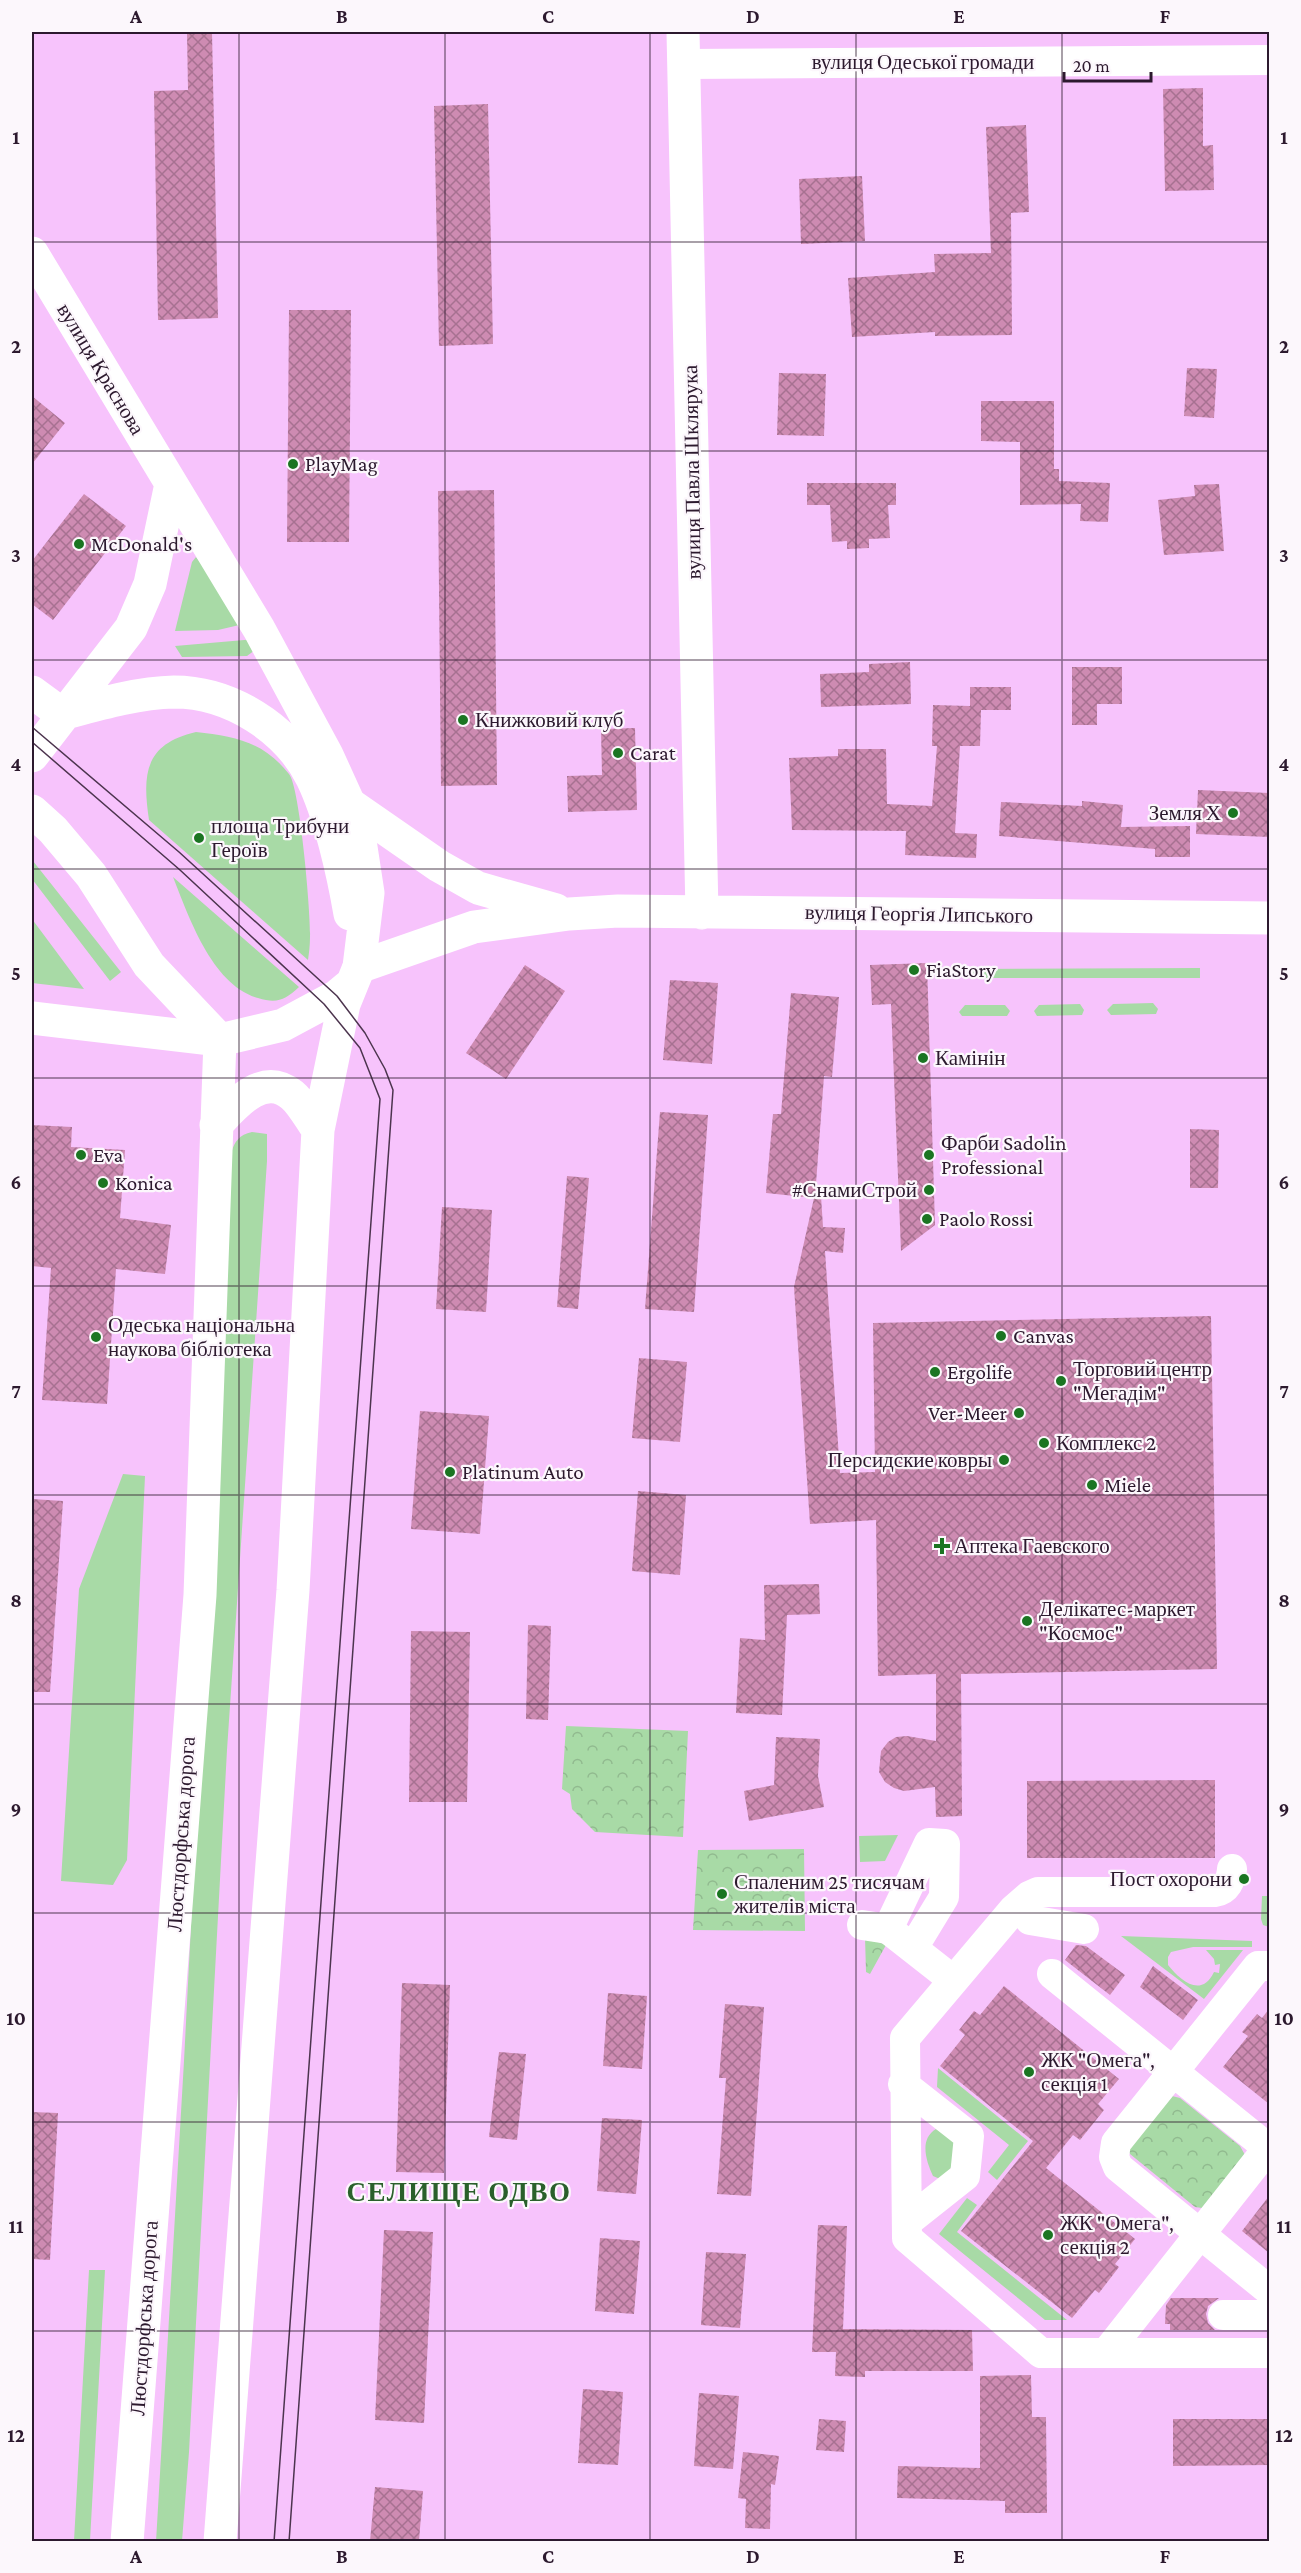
<svg xmlns="http://www.w3.org/2000/svg" width="1301" height="2573" font-family="'Crimson Pro',serif">
<style>
.grass{fill:#a8daa6}
.park{fill:url(#park-crowns)}
.building{fill:url(#building-cross-hatch)}
.lines{fill:none;stroke-linecap:round;stroke-linejoin:round}
.street{stroke:#fff;stroke-width:30}
.secondary{stroke:#fff;stroke-width:33}
.primary{stroke:#fff;stroke-width:33}
.tram{stroke:#4c344e;stroke-width:1.5}
.grid{fill:none;stroke:#2c192e;stroke-width:1.5;stroke-opacity:0.55}
.poi-dot{fill:#1b7522;stroke:#fcf7fc;stroke-width:2}
.labels{text-anchor:middle;dominant-baseline:central;stroke-width:4.5;stroke-linejoin:round;paint-order:stroke}
.street-label{font-size:21px;fill:#2c192e;stroke:#fcf7fc}
.poi-label{font-size:21px;fill:#2c192e;stroke:#fcf7fc;text-anchor:start}
.district-label{font-size:27px;font-weight:bold;letter-spacing:1.5px;fill:#2a602b;stroke:#fcf7fc}
.neatline{fill:none;stroke:#2c192e;stroke-width:2}
.grid-label{font-size:20px;text-anchor:middle;font-weight:bold;fill:#2c192e}
</style>
<defs>
<pattern id="park-crowns" width="20" height="18" patternUnits="userSpaceOnUse" patternTransform="scale(1.5)"><rect width="20" height="18" fill="#a8daa6"/><path d="M2 6a3 3 0 1 1 6 0M12 15a3 3 0 1 1 6 0" fill="none" stroke="#91ba8f"/></pattern>
<pattern id="building-cross-hatch" width="8" height="8" patternUnits="userSpaceOnUse" patternTransform="scale(1.5)"><rect width="8" height="8" fill="#ce8bb2"/><path d="M0 0l8 8M0 8l8-8" fill="none" stroke="#a77191"/></pattern>
</defs>
<rect width="100%" height="100%" fill="#f7c3fc"/>
<!-- grass -->
<path class="grass" d="M196 557 248 623 218 630 175 631 192 562Z
M257 639 255 650 247 656 182 657 175 646Z
M196 732C234 736 264 742 289 774 300 787 311 915 310 937 310 945 309 953 308 960L149 820C142 773 145 744 196 732Z
M33 861 121 972 110 981 32 879Z
M173 877 299 987C285 1000 277 1004 258 998 212 985 189 917 173 877Z
M32 919 84 989 32 983Z
M1200 968V978H973V969Z
M1153 1003 1158 1009 1156 1014 1111 1015 1107 1010 1113 1004Z
M1080 1004 1084 1010 1082 1015 1037 1016 1034 1011 1039 1005Z
M965 1005H1005L1010 1011 1007 1016H962L959 1012Z
M252 1132 267 1134V1161L227 1750 189 2452 182 2541 156 2542 184 2061 231 1153C235 1141 239 1135 252 1132Z
M123 1474 145 1476 127 1860 113 1885 61 1881 79 1589Z
M898 1835 885 1861 860 1862 859 1836Z
M1262 1896H1269V1927L1263 1925 1261 1919Z
M1121 1936 1252 1941V1947H1193L1171 1952 1168 1957V1965C1180 1980 1201 1999 1214 1972L1219 1973 1220 1964 1215 1965 1214 1959 1206 1950H1243L1204 1999Z
M938 2068 1028 2141 997 2180 988 2172 1009 2145 937 2087Z
M936 2129 957 2142 950 2171 940 2179 933 2176C926 2161 919 2139 936 2129Z
M967 2198 977 2205 957 2232 1067 2320H1045L939 2234Z
M89 2270H105L90 2541H74Z"/>
<!-- park -->
<path class="park" d="M566 1726 688 1731 683 1837 595 1832 572 1809 570 1794 562 1789Z
M804 1849 805 1931 693 1930 698 1850Z
M865 1937 886 1945 870 1974 866 1972Z
M1172 2096 1180 2098 1240 2146 1245 2155 1202 2208 1195 2207 1130 2154 1127 2148Z"/>
<!-- building -->
<path class="building" d="M187 32H212L218 318 158 320 154 91 188 90Z
M1203 88V146L1213 145 1214 190 1165 191 1163 89Z
M488 104 493 344 439 346 434 106Z
M1026 125 1029 212 1011 213 1012 335 935 336V332L852 337 848 278 935 272 934 254 991 253 986 127Z
M862 176 865 241 801 244 799 179Z
M289 310H351L349 542H287Z
M1187 368 1217 369 1214 418 1184 416Z
M779 373 826 374 824 436 777 435Z
M32 396 65 423 32 464Z
M981 401H1054V469H1059V481L1110 483 1108 522 1080 521 1081 504 1020 505V442L981 441Z
M807 483H896V505H888L890 538 869 539V548L847 549V541L832 542 830 505H807Z
M1219 484 1224 551 1164 555 1158 500 1195 496 1194 485Z
M494 490 497 785 441 786 438 491Z
M84 494 126 526 53 620 32 604V561Z
M910 662 911 704 821 707 820 674 869 672V664Z
M1072 667H1122V704H1097V725H1072Z
M970 687H1011V710H981L980 746H960L955 833 977 834 976 858 905 855 906 831 792 830 789 758 838 756V749H886L887 804 932 806 937 746H932L933 705 970 706Z
M635 728 637 810 568 812 567 776 602 775 601 729Z
M1198 790 1269 793V837L1196 834Z
M1082 801 1123 805 1121 827 1190 826V857H1155V849L999 836 1001 802 1082 806Z
M927 963 935 1225 901 1251 891 1004 872 1005 870 965Z
M525 965 565 991 506 1079 466 1053Z
M670 980 718 983 712 1064 663 1060Z
M791 993 839 997 832 1077 824 1076 815 1197 821 1196 823 1227 845 1228 843 1253 825 1251 840 1473 875 1472 873 1323 1211 1316 1217 1669 961 1674 962 1816 936 1817 935 1787 904 1791 894 1788 885 1782 879 1772 881 1751 888 1742 896 1737 907 1736 936 1741V1674L878 1676 876 1520 810 1524 794 1287 814 1198 766 1193 773 1114H781Z
M660 1112 708 1115 694 1312 645 1309Z
M32 1125 72 1127 71 1147 125 1150 120 1218 171 1225 165 1274 116 1269 107 1404 42 1400 51 1268 32 1266Z
M1190 1129 1219 1130 1218 1188H1190Z
M567 1176 589 1178 578 1309 557 1307Z
M442 1207 492 1210 486 1312 436 1309Z
M639 1358 687 1362 680 1442 632 1438Z
M420 1411 489 1416 480 1534 411 1529Z
M638 1491 686 1495 680 1575 632 1571Z
M32 1499 63 1501 50 1692H32Z
M819 1584 820 1614 787 1615 782 1715 736 1713 740 1638 765 1640 764 1585Z
M528 1625 551 1626 548 1720 526 1719Z
M411 1631 470 1632 467 1802H409Z
M776 1737 820 1739 818 1776 824 1807 749 1821 744 1791 774 1785Z
M1215 1780V1858H1027V1781Z
M1076 1945 1086 1946 1125 1975 1110 1995 1065 1960Z
M1153 1966 1198 2000 1183 2020 1140 1987Z
M402 1983 450 1985 444 2173 396 2172Z
M1004 1986 1119 2079 1098 2104 1104 2110 1080 2140 1073 2135 1046 2168 1135 2239 1115 2264 1119 2267 1099 2293 1095 2290 1072 2318 961 2231 1033 2141 940 2066 965 2035 959 2030 974 2011 980 2015Z
M608 1993 647 1996 642 2069 603 2066Z
M725 2004 764 2007 751 2196 717 2194 726 2078H719Z
M1269 2009V2104L1223 2067 1248 2036 1242 2032 1257 2014 1262 2018Z
M499 2052 526 2054 517 2140 489 2137Z
M32 2112 58 2113 50 2260 32 2259Z
M602 2118 642 2120 636 2194 597 2191Z
M1269 2196V2253L1242 2231Z
M818 2225 847 2226 843 2329 972 2330 973 2371H865V2377L835 2376 836 2352H812Z
M384 2230 433 2232 424 2423 375 2420Z
M600 2238 640 2241 634 2314 595 2311Z
M706 2252 746 2254 740 2328 701 2325Z
M1171 2298H1219L1208 2306 1206 2314 1208 2323 1215 2330H1170V2324H1165L1166 2305Z
M1031 2375 1032 2417H1046L1047 2513H1005V2501L897 2498 898 2466 980 2468V2376Z
M583 2389 623 2392 618 2465 578 2463Z
M699 2393 739 2396 733 2469 694 2466Z
M819 2419 846 2421 844 2452 816 2450Z
M1173 2419H1269V2465L1173 2466Z
M743 2452 779 2456 775 2485 771 2484 770 2529 745 2528 746 2499 738 2498Z
M375 2487 423 2491 419 2541H370Z"/>
<g class="lines">
<!-- street -->
<path class="street" d="M684 64 1270 60
M1232 1869C1231 1880 1227 1890 1215 1892H1038L1029 1896 1014 1909 905 2038 907 2238 1041 2353H1270
M1030 1920 1084 1929
M862 1925 888 1929 953 1980
M888 1929 929 1843 945 1844 944 1897 913 1948
M1270 1966H1258L1116 2143 1114 2157 1118 2167 1270 2291
M1052 1974 1268 2148 1106 2353
M903 2084 969 2136 965 2176 907 2222
M1223 2315H1270"/>
<!-- secondary -->
<path class="secondary" d="M683 32 702 913
M338 796 439 866 478 888 556 910
M359 967 474 927 569 914 618 911 1270 918
M32 1018 220 1040"/>
<!-- primary -->
<path class="primary" d="M32 253 259 629 327 755 357 821 368 893 359 967 344 1004 318 1130 293 1590 220 2542
M32 692 62 714
M62 714C99 704 136 693 174 692 230 692 287 728 312 778 330 815 343 873 350 914
M32 756 131 628 150 584 171 484
M32 811 53 830 91 875 149 965 220 1040
M220 1040 283 1025 337 996 349 986
M216 1125C235 1105 262 1071 292 1095 302 1103 310 1119 318 1130
M127 2542 200 1595 220 1040"/>
<!-- tram -->
<path class="tram" d="M32 727 179 852 337 996 365 1033 385 1069 393 1090 289 2542
M32 742 180 870 324 1004 360 1048 380 1099 274 2542"/>
</g>
<!-- grid -->
<path class="grid" d="M239 32V2542M445 32V2542M650 32V2542M856 32V2542M1062 32V2542M32 242H1270M32 451H1270M32 660H1270M32 869H1270M32 1078H1270M32 1286H1270M32 1495H1270M32 1704H1270M32 1913H1270M32 2122H1270M32 2331H1270"/>
<!-- markers -->
<g class="poi-dot">
<circle cx="293" cy="464" r="6"/>
<circle cx="79" cy="544" r="6"/>
<circle cx="463" cy="720" r="6"/>
<circle cx="618" cy="753" r="6"/>
<circle cx="1233" cy="813" r="6"/>
<circle cx="199" cy="838" r="6"/>
<circle cx="914" cy="970" r="6"/>
<circle cx="923" cy="1058" r="6"/>
<circle cx="81" cy="1155" r="6"/>
<circle cx="929" cy="1155" r="6"/>
<circle cx="103" cy="1183" r="6"/>
<circle cx="929" cy="1190" r="6"/>
<circle cx="927" cy="1219" r="6"/>
<circle cx="1001" cy="1336" r="6"/>
<circle cx="96" cy="1337" r="6"/>
<circle cx="935" cy="1372" r="6"/>
<circle cx="1061" cy="1381" r="6"/>
<circle cx="1019" cy="1413" r="6"/>
<circle cx="1044" cy="1443" r="6"/>
<circle cx="1004" cy="1460" r="6"/>
<circle cx="450" cy="1472" r="6"/>
<circle cx="1092" cy="1485" r="6"/>
<path d="M939 1537h6v6h6v6h-6v6h-6v-6h-6v-6h6z"/>
<circle cx="1027" cy="1621" r="6"/>
<circle cx="1244" cy="1879" r="6"/>
<circle cx="722" cy="1894" r="6"/>
<circle cx="1029" cy="2072" r="6"/>
<circle cx="1048" cy="2235" r="6"/>
</g>
<g class="labels">
<!-- street labels -->
<g class="street-label">
<text x="923" y="62">вулиця Одеської громади</text>
<text transform="translate(101 369) rotate(59)">вулиця Краснова</text>
<text transform="translate(692 472) rotate(-91)">вулиця Павла Шклярука</text>
<text transform="translate(919 914) rotate(1)">вулиця Георгія Липського</text>
<text transform="translate(181 1834) rotate(-86)">Люстдорфська дорога</text>
<text transform="translate(144 2318) rotate(-86)">Люстдорфська дорога</text>
</g>
<!-- poi labels -->
<g class="poi-label">
<text x="305" y="464">PlayMag</text>
<text x="91" y="544">McDonald's</text>
<text x="475" y="720">Книжковий клуб</text>
<text x="630" y="753">Carat</text>
<text x="1221" y="813" text-anchor="end">Земля Х</text>
<text x="211" y="826">площа Трибуни<tspan x="211" dy="24">Героїв</tspan></text>
<text x="926" y="970">FiaStory</text>
<text x="935" y="1058">Камінін</text>
<text x="941" y="1143">Фарби Sadolin<tspan x="941" dy="24">Professional</tspan></text>
<text x="93" y="1155">Eva</text>
<text x="115" y="1183">Konica</text>
<text x="917" y="1190" text-anchor="end">#СнамиСтрой</text>
<text x="939" y="1219">Paolo Rossi</text>
<text x="108" y="1325">Одеська національна<tspan x="108" dy="24">наукова бібліотека</tspan></text>
<text x="1013" y="1336">Canvas</text>
<text x="1073" y="1369">Торговий центр<tspan x="1073" dy="24">"Мегадім"</tspan></text>
<text x="947" y="1372">Ergolife</text>
<text x="1007" y="1413" text-anchor="end">Ver-Meer</text>
<text x="1056" y="1443">Комплекс 2</text>
<text x="992" y="1460" text-anchor="end">Персидские ковры</text>
<text x="462" y="1472">Platinum Auto</text>
<text x="1104" y="1485">Miele</text>
<text x="954" y="1546">Аптека Гаевского</text>
<text x="1039" y="1609">Делікатес-маркет<tspan x="1039" dy="24">"Космос"</tspan></text>
<text x="1232" y="1879" text-anchor="end">Пост охорони</text>
<text x="734" y="1882">Спаленим 25 тисячам<tspan x="734" dy="24">жителів міста</tspan></text>
<text x="1041" y="2060">ЖК "Омега",<tspan x="1041" dy="24">секція 1</tspan></text>
<text x="1060" y="2223">ЖК "Омега",<tspan x="1060" dy="24">секція 2</tspan></text>
</g>
<!-- district labels -->
<g class="district-label">
<text x="459" y="2192">СЕЛИЩЕ ОДВО</text>
</g>
</g>
<!-- border -->
<rect width="1301" height="2573" fill="none" stroke="#fcf7fc" stroke-width="66"/>
<!-- scale -->
<path d="M1064 72v9h87v-9" fill="none" stroke="#2c192e" stroke-width="3"/>
<text x="1073" y="72" font-size="18" fill="#2c192e" stroke="#fcf7fc" stroke-width="4.5" paint-order="stroke">20 m</text>
<rect x="33" y="33" width="1235" height="2507" class="neatline"/>
<g class="grid-label">
<text x="136" y="23">A</text>
<text x="342" y="23">B</text>
<text x="548" y="23">C</text>
<text x="753" y="23">D</text>
<text x="959" y="23">E</text>
<text x="1165" y="23">F</text>
<text x="16" y="144">1</text>
<text x="1284" y="144">1</text>
<text x="16" y="353">2</text>
<text x="1284" y="353">2</text>
<text x="16" y="562">3</text>
<text x="1284" y="562">3</text>
<text x="16" y="771">4</text>
<text x="1284" y="771">4</text>
<text x="16" y="980">5</text>
<text x="1284" y="980">5</text>
<text x="16" y="1189">6</text>
<text x="1284" y="1189">6</text>
<text x="16" y="1398">7</text>
<text x="1284" y="1398">7</text>
<text x="16" y="1607">8</text>
<text x="1284" y="1607">8</text>
<text x="16" y="1816">9</text>
<text x="1284" y="1816">9</text>
<text x="16" y="2025">10</text>
<text x="1284" y="2025">10</text>
<text x="16" y="2233">11</text>
<text x="1284" y="2233">11</text>
<text x="16" y="2442">12</text>
<text x="1284" y="2442">12</text>
<text x="136" y="2563">A</text>
<text x="342" y="2563">B</text>
<text x="548" y="2563">C</text>
<text x="753" y="2563">D</text>
<text x="959" y="2563">E</text>
<text x="1165" y="2563">F</text>
</g>
</svg>
